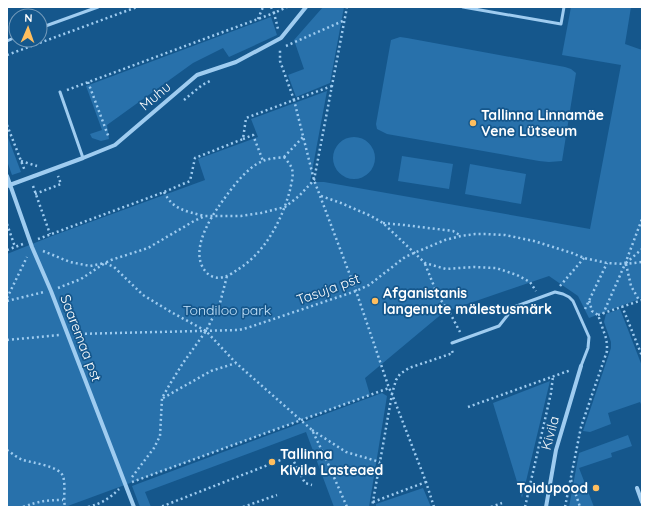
<svg xmlns="http://www.w3.org/2000/svg" width="649" height="514" font-family="Quicksand,sans-serif">
<style>
.green{fill:#2871ab}
.lines{fill:none;stroke-linecap:round;stroke-linejoin:round}
.path{stroke:#9fccf0;stroke-width:2.5;stroke-dasharray:2 3;stroke-linecap:butt}
.lane{stroke:#9fccf0;stroke-width:3}
.street{stroke:#9fccf0;stroke-width:4}
.poi-dot{fill:#ffbe5e;stroke:#15578c;stroke-width:1.5}
.labels{text-anchor:middle;dominant-baseline:central;stroke-width:3.5;stroke-linejoin:round;paint-order:stroke}
.street-label{font-size:14px;fill:#fff;stroke:#15578c}
.poi-label{font-size:14px;font-weight:bold;fill:#fff;stroke:#15578c;text-anchor:start}
.park-label{font-size:14px;fill:#c6e4fb;stroke:#15578c}
</style>
<rect width="100%" height="100%" fill="#15578c"/>
<!-- green -->
<path class="green" d="M323 7H344L330 83 296 97 288 75 304 69 294 40Z
M571 7H631L625 44 642 50V298L589 318 578 296 549 276 444 312 365 378 370 395 65 507H7V254L52 236 205 180 198 159 258 137 251 119 327 91 310 182H324L590 229 621 65 562 55Z
M271 17 277 35 229 57 223 48 193 63 107 125 109 139 101 141 92 138 90 134 102 130 86 86Z
M400 37 407 38 565 67 571 69 576 73 562 161 549 162 539 161 387 134 377 129 376 124 391 40Z
M7 135 21 172 12 175 7 161Z
M333 158a21 21 0 1 1 42 0a21 21 0 1 1-42 0Z
M402 156 453 164 449 189 398 181Z
M470 164 526 174 521 204 465 194Z
M620 309 642 366V406L640 402 608 413 611 424 590 432 583 431 611 348V342L604 322 606 314Z
M550 381 522 498 493 403Z
M382 393 387 396 369 507H334L306 432 145 492 151 507H140L132 486Z
M628 435 632 446 611 453 612 457 579 468 594 507H569L579 453Z
M423 488 431 507H376V504Z"/>
<g class="lines">
<!-- path -->
<path class="path" d="M271 7 274 13 287 7
M258 19 263 7
M286 46 345 20
M7 55 137 7
M88 82 109 138
M332 86 294 100 314 180 356 291 389 388 392 394 372 507
M67 90 274 13 278 29
M184 100 202 85 210 81
M7 125 25 171
M243 139 253 135 263 161
M284 157C287 161 291 165 292 169 294 176 291 184 290 190 282 220 265 253 237 270 234 272 230 275 227 276 220 279 212 278 207 273 189 255 207 223 219 206 229 192 246 167 263 161 269 158 278 158 284 157Z
M284 157 303 137
M21 161 37 166
M33 186 50 234
M164 192C173 210 186 211 204 216
M35 194 61 184 58 176
M321 196 341 203 371 216 383 223 425 263 446 269 474 267 496 268 517 275 530 282 536 291
M383 223 404 225 453 231 461 236
M7 224 15 247
M38 239 164 192 190 181 195 158 243 139 246 118 294 100 280 61V48
M7 250 23 244
M43 251 70 262 90 266 105 263 114 267 143 295 171 312 206 331 236 363 312 430 326 459 347 507
M626 263 642 249
M425 264 438 296 450 313 460 332
M626 264 631 286 639 300
M560 286 584 258
M58 288 81 279 105 263 111 260 148 248 194 221 205 216H241L261 213 285 207 299 196 314 180 347 7
M7 298 27 257
M7 301 44 292
M622 306 642 356
M585 309 607 263
M603 314 625 264 642 219
M598 315 642 300
M75 334 239 330 247 328 356 291 369 285 405 257 414 253 445 240 461 236 475 234H486L505 235 534 241 572 253 584 258 607 263 625 264 642 262
M7 340 60 335
M163 398 211 371 236 363
M468 407 571 370
M312 430 346 452 380 462
M7 450C12 453 17 458 23 460 33 463 59 466 63 476 66 486 63 497 65 507
M132 477 154 448 160 436 162 398 170 384 183 363 206 331 220 303 227 276
M571 480 580 507
M132 482 389 388
M373 502 426 482
M23 507C39 501 47 500 63 500
M88 507C102 503 109 499 119 489
M163 507V506L291 456 305 483 312 485
M243 507 277 495
M434 507 426 482 392 394 396 380 400 374 409 368 453 353 452 351
M491 507 502 503
M525 507 551 393 553 376
M565 507 581 427 607 351V345L606 338 598 315 592 311 589 300"/>
<!-- lane -->
<path class="lane" d="M463 7 561 24 564 7
M40 28 98 7
M7 41 16 37
M60 92 83 158
M452 343 499 326 514 307 555 292 563 294 569 297 573 301 589 337 588 348 581 366"/>
<!-- street -->
<path class="street" d="M7 176 32 247 51 291 134 507
M7 186 83 158 115 145 197 75 236 62 281 38 306 7
M637 488 642 502
M546 507 556 450 581 366"/>
</g>
<!-- markers -->
<g class="poi-dot">
<circle cx="473" cy="123" r="4"/>
<circle cx="375" cy="301" r="4"/>
<circle cx="272" cy="462" r="4"/>
<circle cx="596" cy="488" r="4"/>
</g>
<g class="labels">
<!-- street labels -->
<g class="street-label">
<text transform="translate(155 96) rotate(-40)">Muhu</text>
<text transform="translate(328 289) rotate(-20)">Tasuja pst</text>
<text transform="translate(81 338) rotate(69)">Saaremaa pst</text>
<text transform="translate(550 433) rotate(-75)">Kivila</text>
</g>
<!-- poi labels -->
<g class="poi-label">
<text x="481" y="115">Tallinna Linnamäe<tspan x="481" dy="16">Vene Lütseum</tspan></text>
<text x="383" y="293">Afganistanis<tspan x="383" dy="16">langenute mälestusmärk</tspan></text>
<text x="280" y="454">Tallinna<tspan x="280" dy="16">Kivila Lasteaed</tspan></text>
<text x="588" y="488" text-anchor="end">Toidupood</text>
</g>
<!-- park labels -->
<g class="park-label">
<text x="227" y="310">Tondiloo park</text>
</g>
</g>
<!-- border -->
<rect width="649" height="514" fill="none" stroke="#ffffff" stroke-width="16"/>
<!-- north arrow -->
<g transform="translate(28 28) rotate(2)"><circle r="19" fill="#15578c" stroke="#739aba"/>
<path d="M0-3L7 15L0 10L-7 15Z" fill="#ffbe5e"/>
<text y="-6" font-size="11" font-weight="bold" text-anchor="middle" fill="#ffffff">N</text>
</g>
</svg>
